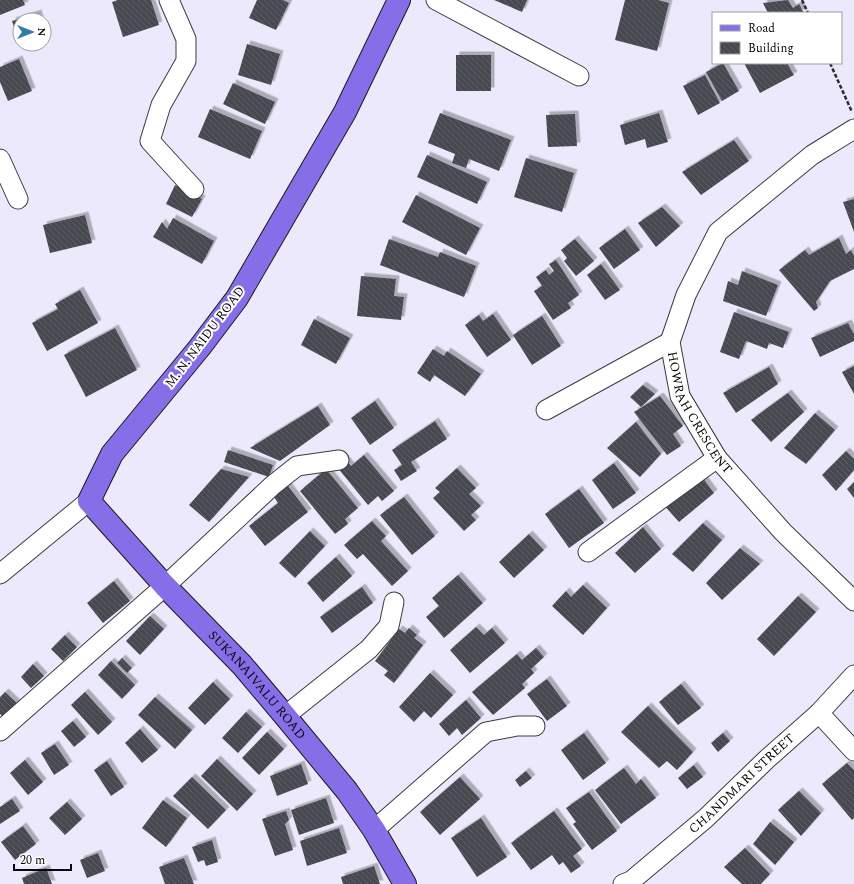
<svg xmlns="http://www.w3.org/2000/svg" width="854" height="884" font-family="Spectral,serif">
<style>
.building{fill:url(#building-back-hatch);filter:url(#shadow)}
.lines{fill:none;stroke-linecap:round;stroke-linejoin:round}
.minor-casing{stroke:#3c3c3c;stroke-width:21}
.major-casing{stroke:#1a1a1a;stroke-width:24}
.path{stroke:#2b2b2b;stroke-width:2.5;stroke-dasharray:4 2;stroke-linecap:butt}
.minor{stroke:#fff;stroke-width:19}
.major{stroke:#856ee7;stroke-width:22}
.labels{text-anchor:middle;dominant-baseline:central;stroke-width:4;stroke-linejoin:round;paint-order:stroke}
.street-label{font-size:13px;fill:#090909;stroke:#fff}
</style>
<defs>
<pattern id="building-back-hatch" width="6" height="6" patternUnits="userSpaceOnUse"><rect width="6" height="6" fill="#474951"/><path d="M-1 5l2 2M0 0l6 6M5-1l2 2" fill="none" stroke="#5d5f65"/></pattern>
<filter id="shadow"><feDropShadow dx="3.5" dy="-3.5" stdDeviation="0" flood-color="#0004"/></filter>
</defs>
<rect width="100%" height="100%" fill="#ede9fc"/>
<!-- building -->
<path class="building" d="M0 0H23L25 5 0 15Z
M118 0H151L159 25 123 37 112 2Z
M257 0H283L289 3 276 30 249 18Z
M494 0H527L522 12Z
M625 0H658L669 3 657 51 615 40Z
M788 0 793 8 799 4 804 13H768L763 3Z
M38 13 40 20H20V44L12 21Z
M247 44 280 54 271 85 238 75Z
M456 55H491V91H456Z
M19 59 32 91 8 101 0 82V67Z
M723 63 739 91 722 101 706 72Z
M744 63H787L794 75 760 93Z
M705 75 720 103 698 115 683 86Z
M233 83 275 102 265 124 223 104Z
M210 109 262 131 250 159 198 137Z
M440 113 511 140 499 171 469 159 466 168 452 163 455 154 428 143Z
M659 113 668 142 647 148 645 139 625 145 620 125Z
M575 114 577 146 548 147 546 115Z
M734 140 749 161 701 195 682 172Z
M427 155 487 182 477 204 417 177Z
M526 158 574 173 562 212 514 197Z
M175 185 202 199 192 217 166 204Z
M416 195 480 228 466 255 402 222Z
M854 199V232L843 202Z
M662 207 680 226 656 247 638 223Z
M85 215 92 243 50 253 43 225Z
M173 218 214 241 202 264 153 237 162 222 167 229Z
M625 229 640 250 614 269 599 248Z
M839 238 846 254 851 250 854 256V269L830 281 816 302 818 308 814 311 779 270 805 250 809 255Z
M389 239 438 257 440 252 476 266 464 297 380 265Z
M575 239 594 261 576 276 564 261 567 258 561 250Z
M556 260 579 295 568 303 571 308 553 320 534 291 542 286 536 277 546 270 549 275 554 271 549 264Z
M601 264 620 290 605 300 587 275Z
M742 271 778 285 766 316 723 301 728 281 738 285Z
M361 276 396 279 394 296 404 297 401 320 357 316Z
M80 290 98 323 47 351 32 323 58 309 55 304Z
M734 312 789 332 783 348 769 343 767 349 746 341 739 359 720 352Z
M493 314 511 340 487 357 465 325 479 315 483 321Z
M542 316 561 346 532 365 513 335Z
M314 319 350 338 336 364 301 345Z
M848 323 854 334V341L820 357 811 338Z
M115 328 137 370 86 397 64 355Z
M433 349 444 356 447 351 481 374 465 396 434 375 430 382 417 373Z
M854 366V394L842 372Z
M769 367 778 384 736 413 723 393Z
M643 385 655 394 641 407 630 397Z
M788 393 804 412 771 442 751 420Z
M660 396 683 426 673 434 681 446 667 455 634 412Z
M375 401 394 428 370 445 351 418Z
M318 406 330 425 280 461 250 448Z
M815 413 835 430 806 464 784 448Z
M435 421 447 439 411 462 417 471 401 481 394 470 402 465 392 450Z
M636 422 661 454 640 477 607 448Z
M228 450 273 465 269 477 224 462Z
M846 451 854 459V470L836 491 822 475Z
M364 455 394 491 382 501 378 496 368 505 337 467 346 460 351 466Z
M614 463 636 493 613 509 592 480Z
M457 468 476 488 469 494 481 506 471 515 476 520 464 531 433 498 440 492 435 488Z
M221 469 249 477 209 522 189 505Z
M326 469 358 508 345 519 348 524 335 534 300 491Z
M699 473 714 493 679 522 662 503Z
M854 482V498L847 489Z
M288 486 308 512 265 546 249 526 278 503 274 497Z
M579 489 604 523 569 548 545 514Z
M404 497 435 536 412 555 380 515Z
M372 521 386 536 381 541 408 571 392 586 363 554 357 559 344 545Z
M703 523 722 540 693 572 672 554Z
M643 527 661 549 635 573 615 553Z
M310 531 325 546 295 578 279 563Z
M529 534 544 550 514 578 499 562Z
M740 548 760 564 722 600 706 583Z
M336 557 352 576 323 602 307 583Z
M458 575 483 603 444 638 426 617 439 606 432 598Z
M114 581 130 601 103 623 87 603Z
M583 585 607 608 583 635 552 606 566 591 571 597Z
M362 587 373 603 332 633 320 617Z
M798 596 816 612 774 656 757 639Z
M150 616 164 629 140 655 126 641Z
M476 627 484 635 492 628 505 643 470 673 450 650Z
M409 628 417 635 414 638 423 645 394 683 384 675 388 671 375 661 399 629 405 633Z
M65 635 77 647 63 661 51 649Z
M536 648 544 657 531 669 534 673 522 684 525 688 493 715 472 692 517 654 522 660Z
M122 658 132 668 127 673 117 663Z
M111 661 135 685 122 699 98 675Z
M33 664 44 676 31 688 21 677Z
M430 673 453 695 431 718 424 711 414 722 399 707Z
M547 679 567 706 547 721 527 694Z
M213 682 230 699 205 725 188 708Z
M681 684 701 708 678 725 659 702Z
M5 692 19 705 5 719 0 714V697Z
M85 692 112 722 98 735 71 705Z
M155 697 192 730 175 749 138 715Z
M466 700 481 718 462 735 457 728 449 736 439 724Z
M648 706 693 752 677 770 667 761 659 768 621 732Z
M246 712 262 727 238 753 222 738Z
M73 721 86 737 74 747 61 731Z
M140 729 158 750 142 763 125 743Z
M267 732 284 749 259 775 242 758Z
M584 733 606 763 583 780 561 750Z
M723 733 730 741 718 752 711 743Z
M55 744 69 765 54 775 41 753Z
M217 759 253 794 237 811 201 776Z
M25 760 43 782 28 795 10 773Z
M107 761 124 787 111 796 94 770Z
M847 763 854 770V818L852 820 822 784Z
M301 764 308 784 277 796 270 776Z
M694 765 703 777 687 789 678 778Z
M624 768 636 784 641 779 656 798 621 824 595 790Z
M526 771 532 778 520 787 515 780Z
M192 777 226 810 208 829 173 796Z
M460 777 480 799 440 835 420 812Z
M799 791 821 813 801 836 778 810Z
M589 792 617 831 592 850 573 824 576 822 566 808Z
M326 798 334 823 299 835 291 810Z
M12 799 20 811 0 824V807Z
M163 800 187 818 166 847 142 828Z
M67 802 82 819 65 835 49 818Z
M286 811 289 820 285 824 293 850 275 856 262 819Z
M554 811 582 849 573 856 581 866 571 873 563 862 559 865 552 855 531 870 511 843Z
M481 818 507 857 477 877 451 838Z
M770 822 794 842 775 865 753 844Z
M23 826 36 844 15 860 1 842Z
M339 828 347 853 307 866 300 841Z
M212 840 218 862 206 866 204 860 198 862 192 847Z
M745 848 770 874 761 884H742L724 867Z
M98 853 105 871 87 878 80 860Z
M184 858 194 884H165L159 867Z
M374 866 380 884H343L341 877Z
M46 868 52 884H24L22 878Z"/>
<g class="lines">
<defs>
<g id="minor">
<path d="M169 0 186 39V61L161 105 150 141 194 189"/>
<path d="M436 0 579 76"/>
<path id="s1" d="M854 129 812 155 718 232 686 295 670 342 680 396 717 458 783 532 854 601"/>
<path d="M0 159 18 199"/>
<path d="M546 410 670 342"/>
<path d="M588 552 717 458"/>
<path d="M0 574 89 501"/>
<path d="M819 713 854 751"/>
<path d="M285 716 369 649 389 626 394 602"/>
<path d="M0 731 165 586 273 485 297 466 339 460"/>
<path d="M374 830 486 732 517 726H535"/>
<path id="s2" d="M623 884 631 881 706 818 767 759 819 713 854 675"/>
</g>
<g id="major">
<path id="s3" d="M399 0 345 112 237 298 200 347 112 454 89 501 165 586 242 665 285 716 347 791 374 830 405 884"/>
</g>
</defs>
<!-- minor casing -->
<use href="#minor" class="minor-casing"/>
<!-- major casing -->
<use href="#major" class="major-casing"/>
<!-- path -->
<path class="path" d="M802 0 808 13
M830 63 852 112"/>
<!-- minor -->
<use href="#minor" class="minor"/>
<!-- major -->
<use href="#major" class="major"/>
</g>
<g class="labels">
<!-- street labels -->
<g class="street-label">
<text transform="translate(205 337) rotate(-53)">M. N. NAIDU ROAD</text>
<text stroke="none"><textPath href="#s1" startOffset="369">HOWRAH CRESCENT</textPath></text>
<text stroke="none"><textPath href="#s3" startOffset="841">SUKANAIVALU ROAD</textPath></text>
<text stroke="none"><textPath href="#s2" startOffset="156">CHANDMARI STREET</textPath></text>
</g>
</g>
<!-- legend -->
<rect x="712" y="12" width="130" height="52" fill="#ffffff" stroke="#9d9d9d"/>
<rect x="720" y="25" width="20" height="6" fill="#856ee7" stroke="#9d9d9d"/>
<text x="748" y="32" font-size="12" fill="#090909">Road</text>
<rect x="720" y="42" width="20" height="12" fill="url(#building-back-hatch)" stroke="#9d9d9d"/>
<text x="748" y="52" font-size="12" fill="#090909">Building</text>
<!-- north arrow -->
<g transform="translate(32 32) rotate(90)"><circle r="19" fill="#ffffff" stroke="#9d9d9d"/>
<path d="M0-3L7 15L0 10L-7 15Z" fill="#347aa7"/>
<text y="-6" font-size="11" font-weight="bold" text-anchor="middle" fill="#090909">N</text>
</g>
<!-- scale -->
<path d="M14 864v6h57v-6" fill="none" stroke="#090909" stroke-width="2"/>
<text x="20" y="864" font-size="12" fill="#090909" stroke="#ffffff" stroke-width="3" paint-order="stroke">20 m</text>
</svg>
